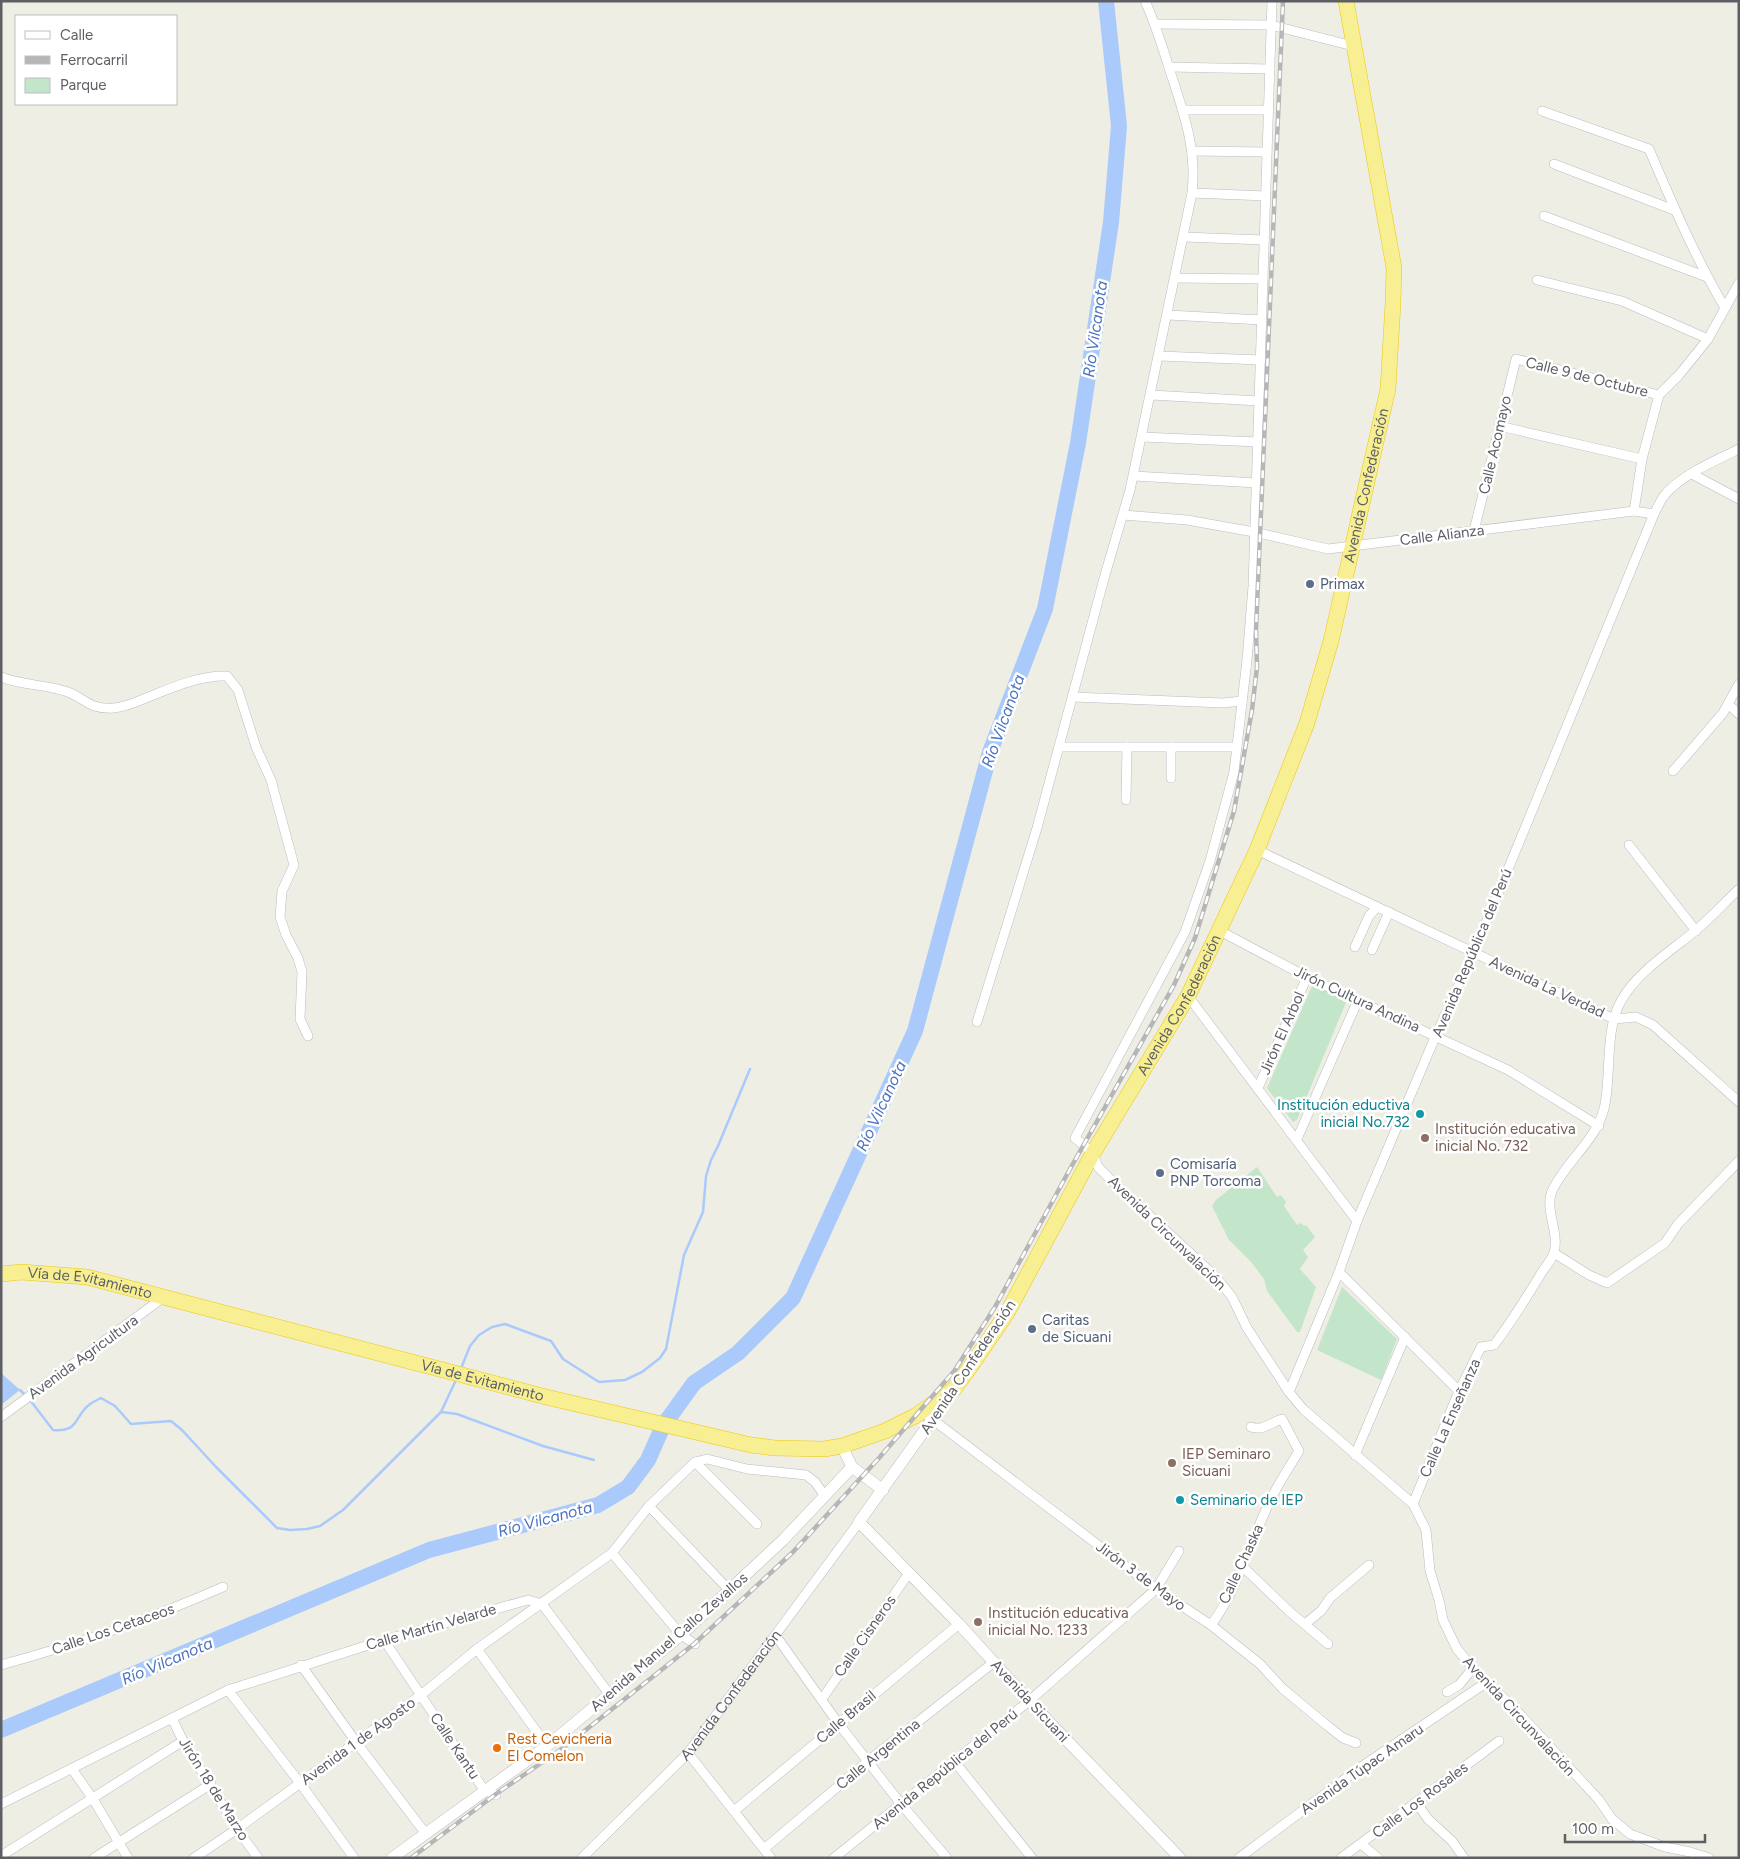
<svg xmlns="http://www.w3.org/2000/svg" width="1740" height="1859" font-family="Figtree,sans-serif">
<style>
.green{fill:#c3e5c9}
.water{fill:#a9cafb}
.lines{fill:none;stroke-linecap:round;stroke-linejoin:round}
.stream{stroke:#a9cafb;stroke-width:2.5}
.river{stroke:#a9cafb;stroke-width:16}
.street-casing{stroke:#babcc1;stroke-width:10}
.secondary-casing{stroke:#bbbcc3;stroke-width:12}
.highway-casing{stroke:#eac80a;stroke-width:16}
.street{stroke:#fff;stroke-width:9}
.secondary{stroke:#fff;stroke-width:11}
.highway{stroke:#f8ef93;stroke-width:15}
.rail-casing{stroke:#b6b6b7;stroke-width:4.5}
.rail{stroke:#fff;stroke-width:2.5;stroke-dasharray:8;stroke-linecap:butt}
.service-dot{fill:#5c6f8a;stroke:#fff;stroke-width:2}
.culture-dot{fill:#0f9aa8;stroke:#fff;stroke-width:2}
.education-dot{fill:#8d6e63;stroke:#fff;stroke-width:2}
.food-dot{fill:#e8710a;stroke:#fff;stroke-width:2}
.labels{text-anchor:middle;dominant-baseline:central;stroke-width:5;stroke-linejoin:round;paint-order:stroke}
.street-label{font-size:15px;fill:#5d5f65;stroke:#fff}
.service-label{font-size:15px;fill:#4e5e75;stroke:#fff;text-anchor:start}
.culture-label{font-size:15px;fill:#0d838f;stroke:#fff;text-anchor:end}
.education-label{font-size:15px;fill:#785e54;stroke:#fff;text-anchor:start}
.food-label{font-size:15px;fill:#c56008;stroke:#fff;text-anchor:start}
.water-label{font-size:16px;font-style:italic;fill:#4c71be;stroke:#fff}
</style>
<rect width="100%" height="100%" fill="#efeee5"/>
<!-- green -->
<path class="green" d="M1313 984 1347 1000 1297 1120 1293 1122 1267 1088Z
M1257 1167 1277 1197 1281 1195 1286 1202 1284 1206 1297 1225 1301 1223 1304 1226 1306 1225 1315 1237 1303 1250 1308 1257 1300 1269 1316 1287 1300 1332H1297L1267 1291 1264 1279 1251 1262 1229 1240 1212 1206 1216 1200Z
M1342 1287 1397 1339 1381 1380 1317 1350Z"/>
<!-- water -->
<path class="water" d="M1 1373 20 1390 1 1405Z"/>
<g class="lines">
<!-- stream -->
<path class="stream" d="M462 1366 470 1346 479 1335 492 1327 505 1324 551 1341 563 1359 599 1382 625 1380 642 1372 660 1358 666 1349 684 1255 703 1212 706 1176 711 1160 718 1146 750 1069
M20 1390 26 1396
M30 1400 53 1430C80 1432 73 1417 90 1404 93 1402 97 1400 101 1398L115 1406 131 1424 171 1421 182 1430 216 1467 277 1528 290 1530 307 1529 320 1526 343 1510 441 1412 455 1382
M441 1412 457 1414 543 1446 594 1460"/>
<!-- river -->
<path class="river" d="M1 1730 429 1550 598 1505 628 1487 648 1460 663 1426 694 1383 738 1353 793 1298 915 1031 990 752 1045 609 1078 443 1111 222 1119 126 1106 1"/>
<defs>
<g id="street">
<path d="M1272 1 1253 586 1247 660 1234 772 1210 861 1185 932 1075 1138 1093 1153 1098 1167 1111 1180 1216 1277 1232 1297 1247 1328 1289 1392 1303 1409 1413 1504 1426 1530 1430 1571 1439 1600 1443 1620 1457 1649 1473 1668 1518 1712 1599 1800 1612 1819 1630 1834 1665 1847 1690 1852 1709 1858"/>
<path d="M1155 24 1271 25 1353 46"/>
<path d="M1169 67 1270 69"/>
<path d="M1183 110H1269"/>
<path d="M1542 111 1649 149C1672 203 1695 257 1725 308"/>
<path d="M1192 151 1267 152"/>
<path d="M1554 164 1674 210"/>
<path d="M1192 193 1266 196"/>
<path d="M1544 216 1707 277"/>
<path d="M1184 237 1264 240"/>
<path d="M1175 278 1263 279"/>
<path d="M1537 280 1622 301 1708 339"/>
<path d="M1168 315 1262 320"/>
<path d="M1159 356 1261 360"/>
<path d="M1151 395 1259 401"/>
<path d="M1499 426 1642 459"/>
<path d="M1142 437 1258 442"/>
<path d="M1692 474 1739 499"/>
<path d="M1134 476 1257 483"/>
<path d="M1634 511 1642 459 1659 395 1679 375 1708 339 1739 283"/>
<path d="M1123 515 1187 520 1254 532 1328 549 1634 511 1654 514"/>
<path d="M1474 531 1516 359 1659 395"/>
<path d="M1 677C23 686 46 684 68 692 86 699 90 710 114 708 125 707 136 702 146 698 171 688 200 675 227 676L238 690 256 747 271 780 294 865 282 891 280 917 286 935 298 958 302 972 300 1019 308 1036"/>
<path d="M1073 697 1223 703 1242 701"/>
<path d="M1728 704 1739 714"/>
<path d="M1059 747H1237"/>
<path d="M1673 771 1723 713 1739 684"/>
<path d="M1171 778V747"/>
<path d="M1126 800 1127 747"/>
<path d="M1629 845 1696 931"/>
<path d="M1257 850 1614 1019 1636 1017 1653 1025 1739 1102"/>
<path d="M1220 931 1307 977 1508 1070 1599 1126"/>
<path d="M1355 947 1369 916 1377 907"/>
<path d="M1372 950 1389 912"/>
<path d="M1188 996 1357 1221"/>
<path d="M977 1022 1037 828 1105 575 1130 490 1192 193C1197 150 1184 114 1171 74 1163 49 1156 25 1145 1"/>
<path d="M1258 1088 1307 977"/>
<path d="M1297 1139 1358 1000"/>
<path d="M1554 1253 1589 1275 1607 1283 1665 1243 1678 1224 1739 1161"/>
<path d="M1339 1272 1459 1391"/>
<path d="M1289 1392 1339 1272 1357 1221 1436 1035 1474 952 1654 514C1657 508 1660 502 1663 497 1680 475 1715 461 1739 449"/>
<path d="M928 1416 1156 1589 1211 1625 1260 1664 1283 1689 1329 1727 1343 1738 1356 1743"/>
<path d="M1 1417 164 1297"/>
<path d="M1355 1455 1405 1337"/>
<path d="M695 1462 757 1524"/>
<path d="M1413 1504 1459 1391 1481 1347 1494 1345C1512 1321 1527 1297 1542 1272 1546 1266 1552 1259 1554 1253 1560 1232 1543 1208 1553 1189 1567 1160 1595 1142 1604 1109 1612 1076 1604 1031 1621 1001 1636 973 1671 951 1695 931 1711 918 1724 903 1739 889"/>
<path d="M649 1506 730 1591"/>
<path d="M612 1553 681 1635 695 1644"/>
<path d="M1242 1566 1290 1612 1328 1644"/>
<path d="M542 1604 610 1695"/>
<path d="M1305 1624 1321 1611 1330 1598 1369 1565"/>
<path d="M1211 1625C1239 1588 1251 1538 1272 1497 1280 1481 1290 1466 1299 1451L1282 1419C1270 1423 1263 1431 1251 1427"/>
<path d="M776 1636 838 1723 901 1804 947 1858"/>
<path d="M384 1640 484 1790 496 1795"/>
<path d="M477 1649 547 1746"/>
<path d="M1 1665C78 1644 150 1619 223 1587"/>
<path d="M301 1665 356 1742 426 1834"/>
<path d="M228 1690 300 1783 354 1858"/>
<path d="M1447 1692 1459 1685 1473 1668"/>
<path d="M822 1699 909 1573"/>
<path d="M172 1718 183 1741 237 1829 258 1858"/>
<path d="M688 1753 771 1858"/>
<path d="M954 1761 1032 1858"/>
<path d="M72 1769 93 1799 128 1858"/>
<path d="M1416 1802 1428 1819 1452 1841 1464 1858"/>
<path d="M1 1804 228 1690 384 1640 528 1600 542 1604"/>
<path d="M734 1811 959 1624"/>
<path d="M1361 1844 1378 1858"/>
<path d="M764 1849 868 1761 994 1662"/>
<path d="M1 1856 183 1741"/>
<path d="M94 1858 211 1784"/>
<path d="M194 1858 237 1829 421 1695 477 1649 612 1553 649 1506 695 1462 707 1459 747 1469 806 1475 815 1482 825 1496"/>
<path id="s1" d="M582 1858 688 1753 859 1522"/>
<path d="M834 1858 1029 1701 1156 1589 1179 1551"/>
<path d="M1239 1858 1361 1767 1487 1682"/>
<path d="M1341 1858 1499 1741"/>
</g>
<path id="secondary" d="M949 1396 859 1522 959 1624 1029 1701 1180 1858
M842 1446 852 1467
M392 1858 547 1746 681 1635 783 1540 852 1467 883 1490"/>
<g id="highway">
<path id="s2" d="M1 1274 21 1272 87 1277 546 1397 751 1445 775 1448 824 1449 842 1446 885 1431 915 1416 954 1389 973 1363 1007 1313 1093 1153 1188 996 1257 850 1307 723 1331 641 1388 389 1393 303 1394 268 1346 1"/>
</g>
</defs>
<!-- street casing -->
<use href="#street" class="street-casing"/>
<!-- secondary casing -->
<use href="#secondary" class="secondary-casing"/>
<!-- highway casing -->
<use href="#highway" class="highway-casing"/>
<!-- street -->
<use href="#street" class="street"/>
<!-- secondary -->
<use href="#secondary" class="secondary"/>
<!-- highway -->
<use href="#highway" class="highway"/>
<defs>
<path id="rail" d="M411 1858 496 1794 563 1748 694 1644 793 1552 879 1458 955 1370 995 1307 1070 1169 1174 985 1195 938 1234 811 1252 710 1257 667 1256 629 1283 1"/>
</defs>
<!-- rail casing -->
<use href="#rail" class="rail-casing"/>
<!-- rail -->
<use href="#rail" class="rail"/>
</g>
<!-- markers -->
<g class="service-dot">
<circle cx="1310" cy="584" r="5"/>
<circle cx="1160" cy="1173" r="5"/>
<circle cx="1032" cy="1329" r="5"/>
</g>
<g class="culture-dot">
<circle cx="1420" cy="1114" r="5"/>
<circle cx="1180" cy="1500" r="5"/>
</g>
<g class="education-dot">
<circle cx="1425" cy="1138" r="5"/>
<circle cx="1172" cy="1463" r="5"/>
<circle cx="978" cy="1622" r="5"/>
</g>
<circle class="food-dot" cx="497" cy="1748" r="5"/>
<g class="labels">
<!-- street labels -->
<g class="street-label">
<text transform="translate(1587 377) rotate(14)">Calle 9 de Octubre</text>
<text transform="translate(1495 445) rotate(-77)">Calle Acomayo</text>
<text stroke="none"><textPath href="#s2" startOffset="1990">Avenida Confederación</textPath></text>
<text transform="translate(1442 535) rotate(-7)">Calle Alianza</text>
<text transform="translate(1472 953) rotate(-67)">Avenida República del Perú</text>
<text transform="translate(1547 987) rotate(25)">Avenida La Verdad</text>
<text transform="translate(1357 999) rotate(25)">Jirón Cultura Andina</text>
<text stroke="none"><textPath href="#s2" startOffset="1435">Avenida Confederación</textPath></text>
<text transform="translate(1282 1033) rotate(-66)">Jirón El Arbol</text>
<text transform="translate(1167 1233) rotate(44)">Avenida Circunvalación</text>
<text stroke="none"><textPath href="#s2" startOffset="90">Vía de Evitamiento</textPath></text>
<text transform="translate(83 1357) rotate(-36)">Avenida Agricultura</text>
<text transform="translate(968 1367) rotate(-56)">Avenida Confederación</text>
<text stroke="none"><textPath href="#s2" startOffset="495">Vía de Evitamiento</textPath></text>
<text transform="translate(1450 1418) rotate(-66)">Calle La Enseñanza</text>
<text transform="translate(1241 1564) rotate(-65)">Calle Chaska</text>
<text transform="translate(1141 1576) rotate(36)">Jirón 3 de Mayo</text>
<text transform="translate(431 1627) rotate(-16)">Calle Martín Velarde</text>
<text transform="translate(113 1629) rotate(-19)">Calle Los Cetaceos</text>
<text transform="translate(865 1636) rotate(-55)">Calle Cisneros</text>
<text transform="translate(669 1642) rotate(-41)">Avenida Manuel Callo Zevallos</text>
<text stroke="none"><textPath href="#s1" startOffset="221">Avenida Confederación</textPath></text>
<text transform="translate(1030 1701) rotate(47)">Avenida Sicuani</text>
<text transform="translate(1519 1716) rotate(47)">Avenida Circunvalación</text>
<text transform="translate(846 1717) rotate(-40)">Calle Brasil</text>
<text transform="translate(358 1741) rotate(-36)">Avenida 1 de Agosto</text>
<text transform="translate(455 1746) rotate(56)">Calle Kantu</text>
<text transform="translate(878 1754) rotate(-39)">Calle Argentina</text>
<text transform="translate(945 1769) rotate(-39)">Avenida República del Perú</text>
<text transform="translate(1362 1769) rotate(-35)">Avenida Túpac Amaru</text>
<text transform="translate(214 1789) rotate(58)">Jirón 18 de Marzo</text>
<text transform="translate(1420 1800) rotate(-37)">Calle Los Rosales</text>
</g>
<!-- service labels -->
<g class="service-label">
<text x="1320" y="584">Primax</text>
<text x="1170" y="1164">Comisaría<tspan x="1170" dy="17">PNP Torcoma</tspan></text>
<text x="1042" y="1320">Caritas<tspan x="1042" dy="17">de Sicuani</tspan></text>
</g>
<!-- culture labels -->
<g class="culture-label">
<text x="1410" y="1105">Institución eductiva<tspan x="1410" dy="17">inicial No.732</tspan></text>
<text x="1190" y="1500" text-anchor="start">Seminario de IEP</text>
</g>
<!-- education labels -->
<g class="education-label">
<text x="1435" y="1129">Institución educativa<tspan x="1435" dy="17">inicial No. 732</tspan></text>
<text x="1182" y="1454">IEP Seminaro<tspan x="1182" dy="17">Sicuani</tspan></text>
<text x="988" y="1613">Institución educativa<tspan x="988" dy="17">inicial No. 1233</tspan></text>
</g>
<!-- food labels -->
<g class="food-label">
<text x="507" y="1739">Rest Cevicheria<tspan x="507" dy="17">El Comelon</tspan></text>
</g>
<!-- water labels -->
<g class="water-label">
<text transform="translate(1095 329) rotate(-82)">Río Vilcanota</text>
<text transform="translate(1003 721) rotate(-70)">Río Vilcanota</text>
<text transform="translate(881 1106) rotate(-65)">Río Vilcanota</text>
<text transform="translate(545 1519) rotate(-15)">Río Vilcanota</text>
<text transform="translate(167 1661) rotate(-23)">Río Vilcanota</text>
</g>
</g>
<!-- border -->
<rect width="1740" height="1859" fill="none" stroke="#5d5f65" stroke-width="5"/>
<!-- legend -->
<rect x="15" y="15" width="162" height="90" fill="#ffffff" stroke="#bebfc1"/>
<rect x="25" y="31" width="25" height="8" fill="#ffffff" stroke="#bebfc1"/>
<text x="60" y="40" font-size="15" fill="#5d5f65">Calle</text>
<rect x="25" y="56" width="25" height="8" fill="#b6b6b7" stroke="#bebfc1"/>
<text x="60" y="65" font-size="15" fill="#5d5f65">Ferrocarril</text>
<rect x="25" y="78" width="25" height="15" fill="#c3e5c9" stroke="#bebfc1"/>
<text x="60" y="90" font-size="15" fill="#5d5f65">Parque</text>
<!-- scale -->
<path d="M1565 1834v8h140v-8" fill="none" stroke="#5d5f65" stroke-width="2.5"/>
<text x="1572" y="1834" font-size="15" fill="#5d5f65" stroke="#ffffff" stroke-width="4" paint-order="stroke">100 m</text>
</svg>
